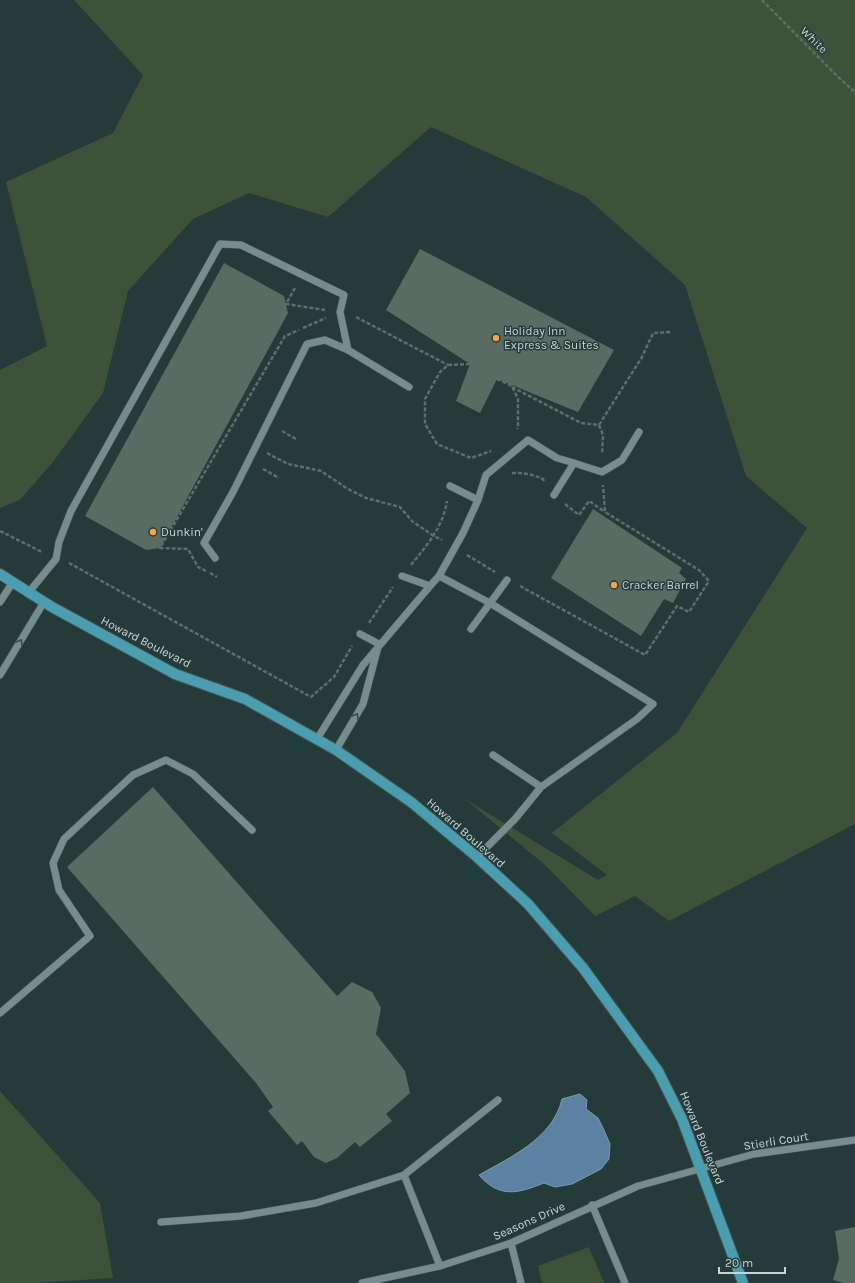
<svg xmlns="http://www.w3.org/2000/svg" width="855" height="1283" font-family="Karla,sans-serif">
<style>
.green{fill:#3e5139}
.water{fill:#5d81a2;stroke:#7d9ab1}
.building{fill:#586c63}
.lines{fill:none;stroke-linecap:round;stroke-linejoin:round}
.minor-casing{stroke:#445857;stroke-width:8}
.major-casing{stroke:#445857;stroke-width:12}
.path{stroke:#5c6f6e;stroke-width:2.5;stroke-dasharray:4 2;stroke-linecap:butt}
.minor{stroke:#758e8c;stroke-width:7}
.major{stroke:#4b9eb0;stroke-width:10}
.oneway{stroke:#354c4a}
.poi-dot{fill:#fa9f4e;stroke:#253b3a;stroke-width:1.5}
.labels{text-anchor:middle;dominant-baseline:central;stroke-width:3;stroke-linejoin:round;paint-order:stroke}
.street-label{font-size:12px;fill:#c8d5d5;stroke:#253b3a}
.poi-label{font-size:12px;fill:#c8d5d5;stroke:#253b3a;text-anchor:start}
</style>
<rect width="100%" height="100%" fill="#253b3a"/>
<!-- green -->
<path class="green" d="M74 0H855V824L669 921 635 896 595 916 544 864 465 799 598 880 607 875 552 833 677 733 807 528 746 476 685 285 586 197 431 127 328 217 249 193 193 219 128 291 103 393 53 462 20 500 0 508V370L47 346 6 182 113 133 143 75Z
M0 1091 100 1203 113 1278 34 1283H0Z
M589 1247 604 1283H542L538 1266Z"/>
<!-- water -->
<path class="water" d="M580 1094 587 1100 586 1109 598 1118 603 1128 610 1144 609 1159 601 1169 572 1184 555 1187 544 1183C517 1194 499 1198 479 1175 511 1157 553 1138 562 1099Z"/>
<!-- building -->
<path class="building" d="M420 249 614 350 578 412 497 379 480 413 456 401 470 364 386 310Z
M224 263 284 296 288 313 160 548 146 550 85 516Z
M593 509 682 568 679 573 686 579 673 603 664 599 641 636 551 578Z
M153 787 337 996 352 982 372 992 381 1008 376 1034 405 1071 410 1093 386 1114 392 1121 360 1147 355 1142 337 1158 326 1163 314 1157 302 1141 297 1145 268 1111 273 1107 256 1083 67 867Z
M855 1227V1283H843L833 1280 839 1259 835 1231Z"/>
<g class="lines">
<defs>
<path id="minor" d="M574 463 602 472 622 460 639 432
M478 500 486 475 528 440 557 458 574 463 554 495
M215 558 204 543 233 492 307 344 325 340 348 350 409 387
M439 576 490 603 653 704 637 719 541 787 515 819 477 857
M430 586 439 576 463 533 478 500 450 486
M29 592 56 559 59 542 71 511 220 244 241 245 344 295 340 312 348 350
M0 602 13 582
M471 629 507 580
M360 634 379 644
M0 675 44 602
M317 739 363 665 430 586 402 576
M336 750 363 704 378 647
M493 755 541 787
M0 1013 90 936 59 890 53 863 64 839 133 775 166 760 193 774 252 830
M404 1175 440 1266
M592 1205 625 1283
M161 1222 241 1216 316 1203 404 1175 498 1100
M511 1243 521 1283
M362 1283 440 1266 511 1243 638 1186 754 1154 855 1140"/>
<path id="major" d="M0 574 52 607 175 674 245 699 336 750 411 802 477 857 528 904 583 968 658 1071 682 1119 743 1283"/>
</defs>
<!-- minor casing -->
<use href="#minor" class="minor-casing"/>
<!-- major casing -->
<use href="#major" class="major-casing"/>
<!-- path -->
<path class="path" d="M762 0 838 77 855 92
M295 288 286 304 325 310
M356 317 448 365
M303 328 326 318
M470 364 448 365 440 372 425 399V424L437 444 471 458 491 451
M497 379 512 386 518 399V427L517 429
M512 387 581 423 599 425 642 357 653 333 672 332
M599 425 603 435 602 454
M282 431 296 439
M267 453 288 464 321 471 348 489 366 498 400 507 413 522 434 536 442 540
M263 469 279 478
M512 473C524 473 532 474 543 479L544 482
M565 504 579 515 589 501 605 512
M0 531 42 552
M467 555 495 572
M69 563 311 697 334 677 352 646
M411 565C427 545 443 527 447 501
M206 571 198 567 188 549 160 548 285 336 299 330
M210 573 217 577
M520 586 645 655 677 606 689 612 709 581 699 570 605 512 603 485
M369 623 393 587"/>
<!-- minor -->
<use href="#minor" class="minor"/>
<!-- major -->
<use href="#major" class="major"/>
</g>
<!-- one-way arrows -->
<defs><path id="oneway-chevron" d="M-2-3.5L2.5 0L-2 3.5" fill="none" stroke-width="1.6" stroke-linecap="round" stroke-linejoin="round"/></defs>
<g class="oneway">
<use href="#oneway-chevron" transform="translate(20 642) rotate(-59)"/>
<use href="#oneway-chevron" transform="translate(356 716) rotate(-60)"/>
</g>
<!-- markers -->
<g class="poi-dot">
<circle cx="496" cy="338" r="4"/>
<circle cx="153" cy="532" r="4"/>
<circle cx="614" cy="585" r="4"/>
</g>
<g class="labels">
<!-- street labels -->
<g class="street-label">
<text transform="translate(814 40) rotate(45)">White</text>
<text transform="translate(146 642) rotate(27)">Howard Boulevard</text>
<text transform="translate(466 833) rotate(41)">Howard Boulevard</text>
<text transform="translate(702 1138) rotate(68)">Howard Boulevard</text>
<text transform="translate(776 1141) rotate(-9)">Stierli Court</text>
<text transform="translate(529 1221) rotate(-24)">Seasons Drive</text>
</g>
<!-- poi labels -->
<g class="poi-label">
<text x="504" y="331">Holiday Inn<tspan x="504" dy="14">Express &amp; Suites</tspan></text>
<text x="161" y="532">Dunkin'</text>
<text x="622" y="585">Cracker Barrel</text>
</g>
</g>
<!-- scale -->
<path d="M719 1267v6h66v-6" fill="none" stroke="#c8d5d5" stroke-width="2"/>
<text x="725" y="1267" font-size="12" fill="#c8d5d5" stroke="#253b3a" stroke-width="3" paint-order="stroke">20 m</text>
</svg>
